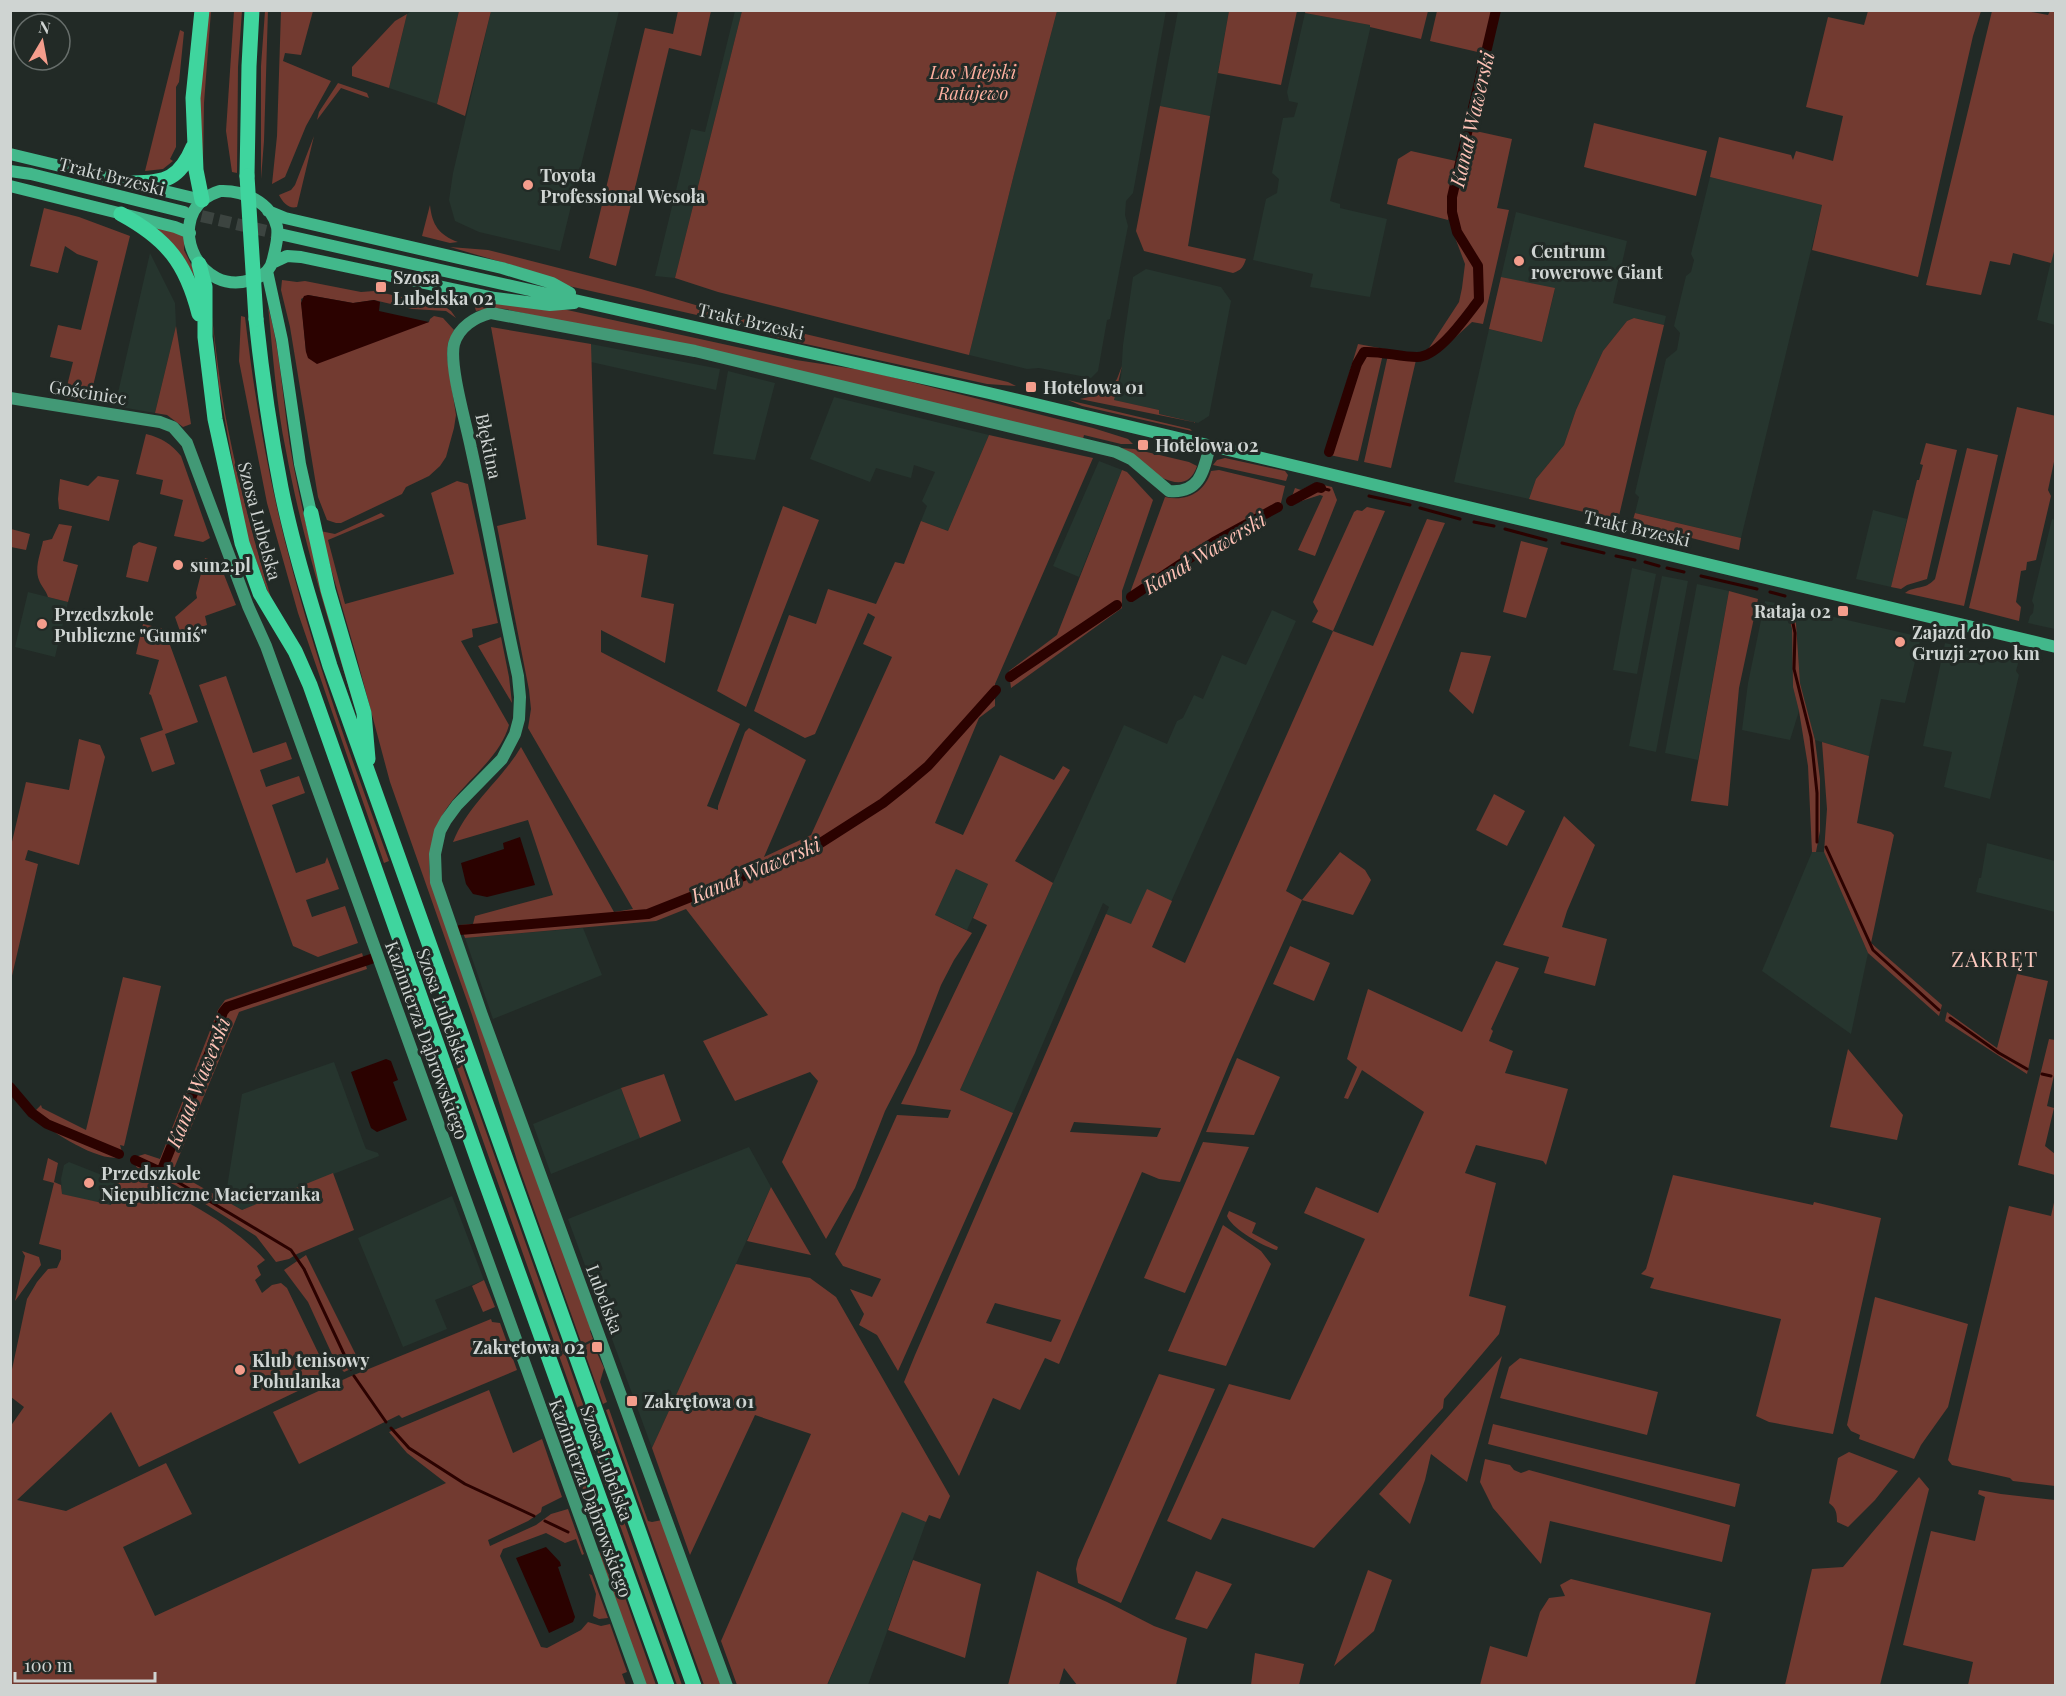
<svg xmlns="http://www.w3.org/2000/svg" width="2066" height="1696" font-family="'Playfair Display',serif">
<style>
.built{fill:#26352e}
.green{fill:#723a30;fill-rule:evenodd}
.water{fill:#2b0200}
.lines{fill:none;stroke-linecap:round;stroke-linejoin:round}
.stream{stroke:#2b0200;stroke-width:3}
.canal{stroke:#2b0200;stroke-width:10}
.primary-tunnel{stroke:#3c4440;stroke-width:12;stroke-dasharray:12 6;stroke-linecap:butt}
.secondary{stroke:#429976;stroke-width:12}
.primary{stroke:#42b88b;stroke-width:12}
.highway{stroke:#3fd59e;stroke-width:15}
.highway-bridge{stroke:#3fd59e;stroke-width:15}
.poi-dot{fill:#f49d8c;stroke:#222a26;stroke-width:2}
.labels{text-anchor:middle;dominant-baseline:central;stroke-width:6;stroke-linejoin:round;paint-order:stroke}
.park-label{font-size:18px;font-style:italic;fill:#feb0a0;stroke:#222a26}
.poi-label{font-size:18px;font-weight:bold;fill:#cfd4d2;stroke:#222a26;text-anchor:start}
.street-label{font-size:18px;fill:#cfd4d2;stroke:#222a26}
.water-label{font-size:20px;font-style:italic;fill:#fec2b6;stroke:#222a26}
.quarter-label{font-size:21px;letter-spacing:1.5px;fill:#fcc9be;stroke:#222a26}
</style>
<rect width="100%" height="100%" fill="#222a26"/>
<!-- built -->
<path class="built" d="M412 11H459L437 104 389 88 407 14Z
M491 11H619L560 251 479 232 455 221 449 200 453 173Z
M735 11H742L675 278 655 276 691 129 705 132Z
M1057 11H1166L1133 193 1126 201 1125 215 1128 226 1110 319 1107 320 1098 371 1091 378 1039 368 1027 369 969 355 1014 174Z
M1178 11H1229L1210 116 1160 106Z
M1305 13 1371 25 1330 201 1340 204V208L1387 219 1370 297 1310 287 1313 274 1253 260 1266 199 1277 193 1279 179 1272 173 1283 118 1294 117 1298 103 1289 101 1287 92Z
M1710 177 1822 205 1741 538 1635 513 1639 497 1635 493 1666 359 1677 350 1680 333 1674 326 1686 276 1691 272 1694 260 1691 254Z
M1516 212 1627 241 1613 303 1666 316 1664 325 1634 318 1627 321 1603 351 1576 410 1564 445 1536 479 1529 499 1454 482 1489 329 1542 342 1555 289 1501 277Z
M2055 244V325L2037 320Z
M150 253 175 303 176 326 155 413 115 406Z
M1146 269 1221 287 1231 301 1209 416 1198 423 1159 414V410L1113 400 1121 377 1123 345 1133 277Z
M591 344 720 369 716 390 591 362Z
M728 371 775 383 755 460 713 454Z
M834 397 989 435 948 531 921 521 927 506 922 501 935 472 914 465 911 478 876 468 870 482 810 459Z
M1099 461 1122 470 1079 577 1053 566Z
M1873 510 1907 519 1891 587 1856 579Z
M2052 519 2056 520 2055 629 2028 623 2030 616 2033 613 2034 605 2032 601Z
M1632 568 1656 574 1637 674 1613 670Z
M1662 576 1688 581 1656 752 1629 746Z
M1697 584 1729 591 1698 760 1665 753Z
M28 592 68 602 55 657 15 647Z
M1765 601 1786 605 1792 629 1793 687 1799 711 1790 740 1742 730 1748 683Z
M1795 608 1921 637 1905 703 1881 699 1869 756 1815 740 1800 683Z
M1272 610 1296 621 1151 947 1053 1038 1109 907 1103 903 1013 1113 960 1090 1124 725 1167 744 1177 721 1183 718 1194 695 1203 699 1222 655 1246 665Z
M1945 643 2019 660 2016 671 2019 675 1990 799 1944 787 1952 752 1923 746Z
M1987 843 2055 861V912L1976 892 1979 878H1981Z
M1812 852H1824L1868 953 1851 1034 1762 971Z
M956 869 988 884 967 930 935 915Z
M583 928 602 975 493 1019 465 938Z
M334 1062 364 1144 366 1149 378 1153 379 1156 242 1210 225 1200 242 1094Z
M621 1088 640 1138 551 1174 533 1124Z
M749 1147 771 1187 652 1448 568 1219Z
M69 1162 117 1181 111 1206 62 1194 61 1179 64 1165Z
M452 1196 484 1280 435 1300 447 1329 403 1347 358 1238Z
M902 1511 926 1522 868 1685 827 1686Z"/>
<!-- green -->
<path class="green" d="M268 10 264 141 261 179V66L265 11Z
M1306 10H1428V11L1421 39 1370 27V25L1305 13Z
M208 11H211L204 103 203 166 199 107Z
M234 11H242L238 67 237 173 232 172 226 131Z
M281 11H313L301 55 285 53 283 61 331 81 306 126 285 177 272 184 277 136Z
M459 11H491L465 116 437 104Z
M678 11H711L701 56 669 48 616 266 589 258 645 28 673 34Z
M742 11H1057L1014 174 969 355 718 292 675 278Z
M1229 11H1297L1281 85 1218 73Z
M1437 11H1500L1471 130 1512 139 1497 208 1509 210 1483 324 1472 322 1449 343 1420 361 1416 360 1391 468 1364 462 1388 355 1383 354 1358 461 1325 454 1358 344 1417 355 1427 351 1459 302 1462 288 1465 264 1456 240 1449 217 1448 220 1387 204 1398 159 1411 151 1456 161 1482 53 1430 41Z
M1868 11H1981L1973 36 1918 277 1812 250 1822 205 1710 177 1719 137 1791 155 1793 160 1796 151 1833 161 1843 116 1806 107 1828 17 1864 25Z
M1992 11H2026L2048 15 2050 11H2055L2056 244 2051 263 2013 253 2010 265 1990 261 1981 295 1926 285Z
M407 14 389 88 352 76V67L395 21Z
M180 30 184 32 179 82 176 87V147L170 159 173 161 163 169 145 171Z
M338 83 367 93 369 98 341 88 317 120 319 112Z
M1160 106 1210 116 1188 246 1246 259C1243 268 1241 270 1233 273L1144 251 1136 231Z
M1594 123 1707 151 1696 196 1584 167Z
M314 136 297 207C289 209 283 203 279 195L291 190 295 185Z
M430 205C432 225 439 235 458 242L450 243 422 236Z
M44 208 79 217 130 236 89 402 64 398 73 362 50 357 58 325 81 330 98 261 77 254 65 246 58 273 30 266Z
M151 224 185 236 184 250 198 278 196 280C186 257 170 239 151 224Z
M450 247 488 250 641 289 750 321 1008 382 1016 386 987 384 783 339 719 320 551 282 525 269Z
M1501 277 1555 288 1542 342 1489 329Z
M282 280 297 282 305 281 361 292 374 291 444 306 451 311 456 318 446 311 412 309 374 300 353 303 308 295 301 299 306 352 429 322 430 319 434 316 443 318 454 330 448 343 447 357 456 415 454 428 446 457 440 466 429 476 406 487 402 494 341 523H336L327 520 318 497 290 327 281 290Z
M466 297 558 308 796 360 868 371 1093 428 1128 439 1133 444H1121L1084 435 1083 439 505 309 494 308 476 311 473 301Z
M268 306C282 357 283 411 293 463 309 547 333 629 356 711 330 625 302 539 286 451 276 403 273 354 268 306Z
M211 309C216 349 220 389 228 429 240 489 256 549 274 608L245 531 219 387Z
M241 316 245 317C255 403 270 488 293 572 319 670 354 766 389 861L384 863 298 613 267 503 239 361Z
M1634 318 1664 325 1618 520 1529 499 1536 479 1564 445 1576 410 1603 351 1627 321Z
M176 326 191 424 183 427 167 415 155 413Z
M491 327 591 344 597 545 648 555 641 597 674 604 665 663 601 630V652L740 724 707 806 718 810V806L745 732 749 728 806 760 764 857 811 835 892 657 863 644 875 617 868 613 815 734 805 738 754 711 789 615 816 624 828 589 876 604 895 562 904 564 921 521 948 531 989 435 1093 458 995 684V706L979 718 935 823 963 835 1000 755 1054 780 1063 766 1070 770 1015 861 1053 883 960 1090 1013 1113 898 1371 877 1335 859 1325 864 1314 850 1289 872 1297 881 1279 843 1266 835 1254 897 1115 948 1118 951 1110 901 1104 987 925 973 918 988 884 956 869 935 915 972 933 954 960 941 985 915 1053 885 1111 855 1188 826 1239 782 1162 818 1081 810 1072 735 1101 703 1041 768 1015 686 909 656 921 465 938 460 925 473 924 475 916 553 895 528 820 453 842C468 804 501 781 521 747L614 912 633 909 528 728 531 709 529 690 497 526 526 519Z
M1122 366 1114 400 1159 410V414L1198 423 1080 399 1107 393 1117 379Z
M1068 400 1190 429 1192 431 1082 406Z
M2017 407 2056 416 2055 457 2048 490 2051 496 2036 560 2027 562 2026 570 2021 571 2016 602 2021 607 2019 621 1969 608Z
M146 434C162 438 171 444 181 456L210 538 203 542 174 536 183 500 160 494 163 480 136 474Z
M1926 443 1957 450 1927 579 1907 585 1901 589 1891 587 1917 480H1919L1923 465 1920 464Z
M1120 448 1134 449 1189 462 1197 466C1184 506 1138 461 1120 448Z
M1967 448 1998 455 1964 606 1905 593C1915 585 1924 591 1935 579Z
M1225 458 1285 471 1288 475 1286 481 1213 465 1217 460Z
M1122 470 1127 472 1153 500 1122 591V608L1011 688 1009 671 1057 635Z
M1219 470 1285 486 1279 511 1199 557 1130 602 1131 590 1165 497C1187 502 1205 492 1211 471Z
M98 476 119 480 109 521 59 509 58 499 60 479 88 486Z
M457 481 468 484 498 623 472 629 473 637 461 641 509 725C499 761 462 782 443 814 439 821 438 829 435 836 430 850 428 862 430 877L592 1329 590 1331 593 1339 583 1344 584 1346 592 1342 604 1368 600 1382 607 1402 603 1404 520 1170 472 1015 390 782 356 655 320 531 335 534 381 513 385 516 328 540 345 604 454 574 431 493Z
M1315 483 1332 487 1337 500 1315 556 1298 550 1323 496 1320 495 1289 505 1295 488 1301 490Z
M783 506 819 520 746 707 717 691Z
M1367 507 1385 511 1333 631 1373 646 1427 519 1445 523 1286 891 1302 900 1340 852 1365 870 1371 880 1353 915 1302 900 1229 1064 1180 1182 1159 1179 1142 1172 1059 1364 1045 1358 1020 1410 993 1398 959 1476 904 1382 915 1355 1106 914 1131 924 1147 889 1172 901 1152 947 1185 963 1333 631 1312 622 1318 611 1313 602 1354 512 1357 510 1362 511ZM1074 1122 1161 1128 1157 1137 1070 1132ZM995 1303 1061 1320 1051 1342 986 1323Z
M1635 513 1741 538 1739 550 1632 523Z
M59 524 72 526 63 561 78 565 68 602 48 597C46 590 41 586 39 580 34 568 41 552 43 541L52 539Z
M11 529 30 534 26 550 11 547Z
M1521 541 1548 548 1526 618 1503 612Z
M139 542 157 547 148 582 126 577 133 546Z
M205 558 219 562 236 605 205 616 207 625 181 634 175 617 197 598 196 593Z
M1729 591 1758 599 1739 688 1728 806 1691 801Z
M1786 605 1795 608 1800 683 1815 740 1820 779V831L1816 852H1812L1808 766 1799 711 1793 687 1792 629Z
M143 624 161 628 166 634 198 722 165 734 175 764 152 772 140 738 163 730 151 695 149 694 159 660 136 654Z
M501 637 509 677 512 703 478 646Z
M1461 652 1491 656 1473 714 1449 691Z
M226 676 253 753 286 742 292 759 260 770 266 787 299 776 305 793 272 805 296 873 325 863 327 857 339 889 306 900 312 917 345 906 358 943 318 957 293 946 199 685Z
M79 739 100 745 105 757 79 865 28 850 25 860 38 864 11 980V846L26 782 69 790Z
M1822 742 1869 756 1857 823 1891 832 1894 835 1871 943 1942 1005 1939 1016 1868 953 1824 852 1827 809Z
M1494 794 1525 811 1507 846 1476 830Z
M1564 816 1595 845 1567 911 1562 927 1607 939 1595 986 1544 973 1549 957 1503 945Z
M1290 946 1330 963 1314 1001 1273 984Z
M362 953 367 969 239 1012 173 1171 242 1210 333 1173 354 1230 297 1254 289 1259 276 1262 256 1236 175 1185 137 1168 134 1162 135 1157 145 1154 160 1159 218 1010 225 1000Z
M1496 961 1519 968 1491 1029 1493 1031 1489 1041 1513 1051 1505 1073 1568 1089 1546 1165 1543 1161 1476 1145 1465 1173 1496 1183 1469 1296 1506 1306 1499 1334 1444 1399 1443 1408 1314 1548 1222 1518 1211 1540 1167 1521 1229 1384 1290 1400 1365 1239 1304 1213 1316 1187 1378 1213 1424 1112 1362 1070 1348 1099 1344 1098 1357 1067 1347 1059 1368 989 1462 1032Z
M2017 974 2048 981 2027 1074 1945 1021 1947 1012 1997 1048Z
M123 977 161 986 124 1146 120 1145 122 1152 120 1157C98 1163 48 1129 31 1115L41 1105 42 1108 86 1130Z
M441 1007 459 1056 585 1410 579 1412 436 1008Z
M2049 1039 2055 1040V1071L2047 1106 2054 1108 2045 1146 2055 1154V1175L2018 1165Z
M1848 1049 1903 1115 1897 1140 1830 1127Z
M1237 1058 1280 1077 1254 1135 1206 1132Z
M664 1074 681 1121 640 1138 621 1088Z
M1203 1142 1249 1147 1185 1293 1144 1278Z
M48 1158 58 1163 54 1182 61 1185 62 1194 111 1205 119 1170C170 1192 227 1218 265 1260L257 1266 261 1275 255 1280 262 1293 272 1285 281 1283 287 1288 327 1371 323 1379 139 1467 111 1412 17 1500 66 1511 166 1463 192 1514 123 1547 155 1616 446 1483 407 1453 389 1432 489 1390 513 1453 542 1439 562 1497 542 1507 541 1512 528 1521 488 1540 490 1546 536 1525 551 1514 568 1509 584 1554 582 1555 576 1539 565 1543 546 1533 503 1549 500 1556 541 1647 547 1648 581 1630 588 1622 601 1626 610 1624 627 1672 622 1674 626 1685H11L10 1427 24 1407 11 1397V1374L27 1299 37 1282 48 1269 57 1268 61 1259V1250L39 1244 54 1183 43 1180Z
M1673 1175 1813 1205 1814 1202 1881 1218 1833 1434 1769 1422 1756 1416 1781 1319 1650 1288 1654 1278 1641 1274 1646 1269Z
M771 1187 811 1255 747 1241Z
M2055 1198V1486L2013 1481 2010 1478 1952 1465 1948 1460 2009 1206 2051 1216Z
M1229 1211 1256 1223 1252 1233 1278 1247 1277 1250C1264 1247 1232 1229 1227 1216Z
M1223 1225 1261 1251 1271 1264 1226 1366 1168 1351Z
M22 1251 39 1257 41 1265 15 1301 25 1256Z
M306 1255 360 1363V1365L344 1372 336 1363 308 1302 284 1270Z
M736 1264 810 1278 836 1297 950 1496 940 1519 929 1515 926 1522 902 1512 827 1685H737L721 1641 811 1434 755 1415 690 1555 652 1448Z
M484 1280 495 1307 483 1312 472 1286Z
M1875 1297 1968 1324 1948 1407 1921 1445 1914 1459 1859 1439 1860 1435 1851 1431 1847 1425Z
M491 1319 492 1322 500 1323 517 1370 402 1418 399 1415 299 1464 273 1412 349 1377Z
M1502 1356 1467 1482 1431 1454 1425 1480 1410 1524 1379 1494Z
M1520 1358 1658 1392 1647 1435 1500 1398 1509 1367Z
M1159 1374 1215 1389 1121 1603 1078 1583 1076 1569 1078 1560Z
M609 1409 648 1521 652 1522 662 1520 721 1685H704L606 1410Z
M587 1417 682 1685H677L582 1419Z
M1493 1424 1740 1484 1735 1507 1488 1444Z
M564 1425 656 1685H645L597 1553 602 1550 603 1547 560 1427Z
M1849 1452 1898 1471 1875 1500 1848 1527 1837 1522C1837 1513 1836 1508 1829 1503L1838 1458Z
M1485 1459 1510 1465 1514 1470 1521 1473 1529 1470 1730 1525 1722 1562 1550 1521 1541 1564 1493 1508 1480 1482Z
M1919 1477 1929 1489 1880 1685H1785L1812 1569 1843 1567Z
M1979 1490 2001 1494 2055 1500V1685H1968L1973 1662 1903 1645 1931 1531 1975 1541 1985 1497 1978 1494Z
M913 1560 981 1584 965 1658 888 1630Z
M1368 1570 1392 1580 1374 1631 1334 1666Z
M1037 1571 1107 1602 1154 1626 1187 1638 1176 1685H1077L1064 1668 1059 1685H1008Z
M1196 1571 1232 1584 1207 1629 1175 1619Z
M589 1574 592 1575 608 1618 599 1619 593 1616 596 1594Z
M1571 1579 1711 1613 1695 1685H1480L1490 1646 1527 1657 1540 1612 1549 1598 1565 1596 1560 1585Z
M1255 1653 1304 1664 1299 1685H1251Z"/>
<!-- water -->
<path class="water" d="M308 295 353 303 374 300 380 302 379 311 429 322 317 364 308 358 306 352 301 303 304 296Z
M520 837 535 885 487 897 473 894 466 884 461 863 504 849 503 843Z
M386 1059 391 1061 398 1080 393 1082 407 1120 377 1132 371 1128 351 1072Z
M546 1547 560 1562 561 1566 558 1567 575 1617 573 1622 549 1633 516 1558Z"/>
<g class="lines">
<!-- stream -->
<path class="stream" d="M1321 488 1329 490
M1369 496 1410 505
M1420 508 1460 519
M1474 522 1494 526
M1505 529 1546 540
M1562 543 1604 553
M1616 556 1635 560
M1645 562 1659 566
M1667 568 1684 572
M1701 576 1757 589
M1770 592 1785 596
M1790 609 1795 633 1794 669 1811 737 1813 755 1817 793V842
M1826 847 1873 950 1939 1010
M1950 1018 1999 1053 2027 1069
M2042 1074 2051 1076
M161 1172 291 1250 304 1269 351 1369
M354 1376 386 1422
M391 1428 409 1448 465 1484 534 1516
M545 1521 568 1532"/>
<!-- canal -->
<path class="canal" d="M1329 452 1357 364 1364 352C1382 351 1399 357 1417 357 1439 357 1466 316 1479 300L1478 266 1457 232 1452 212V197L1496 10
M1291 501 1317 487 1321 488
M1131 597 1214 542 1278 507
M1010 677 1117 605
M460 930 648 914 789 858 819 844 883 803 908 783 928 766 996 690
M10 1087 32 1113 47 1124 119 1154
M135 1160 161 1172 211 1049 223 1012 227 1007 371 959"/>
<!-- primary-tunnel -->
<path class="primary-tunnel" d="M184 212 284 235"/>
<!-- secondary -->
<path class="secondary" d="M10 398 160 422 173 427 187 443 248 606 266 646 641 1686
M727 1686 482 1015 436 882 435 854 440 831 446 820 457 805 502 759 515 734 519 719 520 697 518 676C501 600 488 524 471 448 466 423 449 366 454 344 459 327 475 317 491 313L695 351 1116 452 1131 459 1169 491C1201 494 1204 469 1210 445"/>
<!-- primary -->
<path class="primary" d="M10 154 202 200
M10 171 31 174 184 212
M10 186 175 227 190 233
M220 191C243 190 271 202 277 227 279 238 275 249 273 259 271 270 262 277 251 280 199 296 169 227 204 199 208 196 214 193 220 191Z
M268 211 285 218 502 268 552 283 570 293
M284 235 989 393 2056 647
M272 263 287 256 301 257 495 298 550 305 574 303
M267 271 282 340 300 464 311 513"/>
<!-- highway -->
<path class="highway" d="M202 10 193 98 196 170 202 200
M247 176 249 66 252 10
M133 183C166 183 180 178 193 147
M121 214C167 239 186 263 199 314
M199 264 205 287V337L215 419 242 543 260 593 295 651 310 685 482 1172 667 1686
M256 319C262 376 270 432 281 488 293 548 312 607 330 666L694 1686
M311 513 328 590 364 713 368 759"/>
<!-- highway-bridge -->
<path class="highway-bridge" d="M247 176 256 319"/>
</g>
<!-- markers -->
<g class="poi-dot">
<circle cx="528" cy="185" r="6"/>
<circle cx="1519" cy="261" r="6"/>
<rect x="375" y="281" width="12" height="12" rx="3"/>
<rect x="1025" y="381" width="12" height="12" rx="3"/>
<rect x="1137" y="439" width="12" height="12" rx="3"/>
<circle cx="178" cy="565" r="6"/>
<rect x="1837" y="605" width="12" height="12" rx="3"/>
<circle cx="42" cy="624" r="6"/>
<circle cx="1900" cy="642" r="6"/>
<circle cx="89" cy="1183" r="6"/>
<rect x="591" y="1341" width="12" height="12" rx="3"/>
<circle cx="240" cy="1370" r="6"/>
<rect x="626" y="1395" width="12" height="12" rx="3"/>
</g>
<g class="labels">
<!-- park labels -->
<g class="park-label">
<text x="973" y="72">Las Miejski<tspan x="973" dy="21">Ratajewo</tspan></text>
</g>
<!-- poi labels -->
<g class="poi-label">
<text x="540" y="175">Toyota<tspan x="540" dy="21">Professional Wesoła</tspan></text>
<text x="1531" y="251">Centrum<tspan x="1531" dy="21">rowerowe Giant</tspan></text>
<text x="393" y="277">Szosa<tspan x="393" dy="21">Lubelska 02</tspan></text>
<text x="1043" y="387">Hotelowa 01</text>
<text x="1155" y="445">Hotelowa 02</text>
<text x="190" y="565">sun2.pl</text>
<text x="1831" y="611" text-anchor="end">Rataja 02</text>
<text x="54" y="614">Przedszkole<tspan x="54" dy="21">Publiczne "Gumiś"</tspan></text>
<text x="1912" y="632">Zajazd do<tspan x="1912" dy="21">Gruzji 2700 km</tspan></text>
<text x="101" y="1173">Przedszkole<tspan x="101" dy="21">Niepubliczne Macierzanka</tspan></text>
<text x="585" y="1347" text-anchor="end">Zakrętowa 02</text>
<text x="252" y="1360">Klub tenisowy<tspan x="252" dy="21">Pohulanka</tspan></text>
<text x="644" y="1401">Zakrętowa 01</text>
</g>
<!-- street labels -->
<g class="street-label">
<text transform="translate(112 176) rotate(14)">Trakt Brzeski</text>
<text transform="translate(751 321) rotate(13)">Trakt Brzeski</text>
<text transform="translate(88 392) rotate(9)">Gościniec</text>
<text transform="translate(489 446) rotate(78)">Błękitna</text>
<text transform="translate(260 521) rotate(75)">Szosa Lubelska</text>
<text transform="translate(1637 528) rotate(13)">Trakt Brzeski</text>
<text transform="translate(443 1006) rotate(70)">Szosa Lubelska</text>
<text transform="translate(427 1040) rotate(70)">Kazimierza Dąbrowskiego</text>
<text transform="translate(605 1299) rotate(69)">Lubelska</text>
<text transform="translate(607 1463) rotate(70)">Szosa Lubelska</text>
<text transform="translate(591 1498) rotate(70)">Kazimierza Dąbrowskiego</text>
</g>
<!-- water labels -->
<g class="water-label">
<text transform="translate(1471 119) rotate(-77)">Kanał Wawerski</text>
<text transform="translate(1204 552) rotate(-31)">Kanał Wawerski</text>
<text transform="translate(755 869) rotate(-23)">Kanał Wawerski</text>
<text transform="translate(197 1082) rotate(-68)">Kanał Wawerski</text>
</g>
<!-- quarter labels -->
<g class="quarter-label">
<text x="1995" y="958">ZAKRĘT</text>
</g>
</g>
<!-- border -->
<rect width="2066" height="1696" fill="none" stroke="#cfd4d2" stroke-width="24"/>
<!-- north arrow -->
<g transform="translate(42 42) rotate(10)"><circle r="28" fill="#222a26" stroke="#676e6b" stroke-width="1.5"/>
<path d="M0-4.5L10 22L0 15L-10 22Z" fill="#f49d8c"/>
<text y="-9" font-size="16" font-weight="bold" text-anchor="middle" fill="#cfd4d2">N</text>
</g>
<!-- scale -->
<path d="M15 1672v9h140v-9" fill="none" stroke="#cfd4d2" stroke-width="3"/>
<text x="24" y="1672" font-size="18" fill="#cfd4d2" stroke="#222a26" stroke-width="4.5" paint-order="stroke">100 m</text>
</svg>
